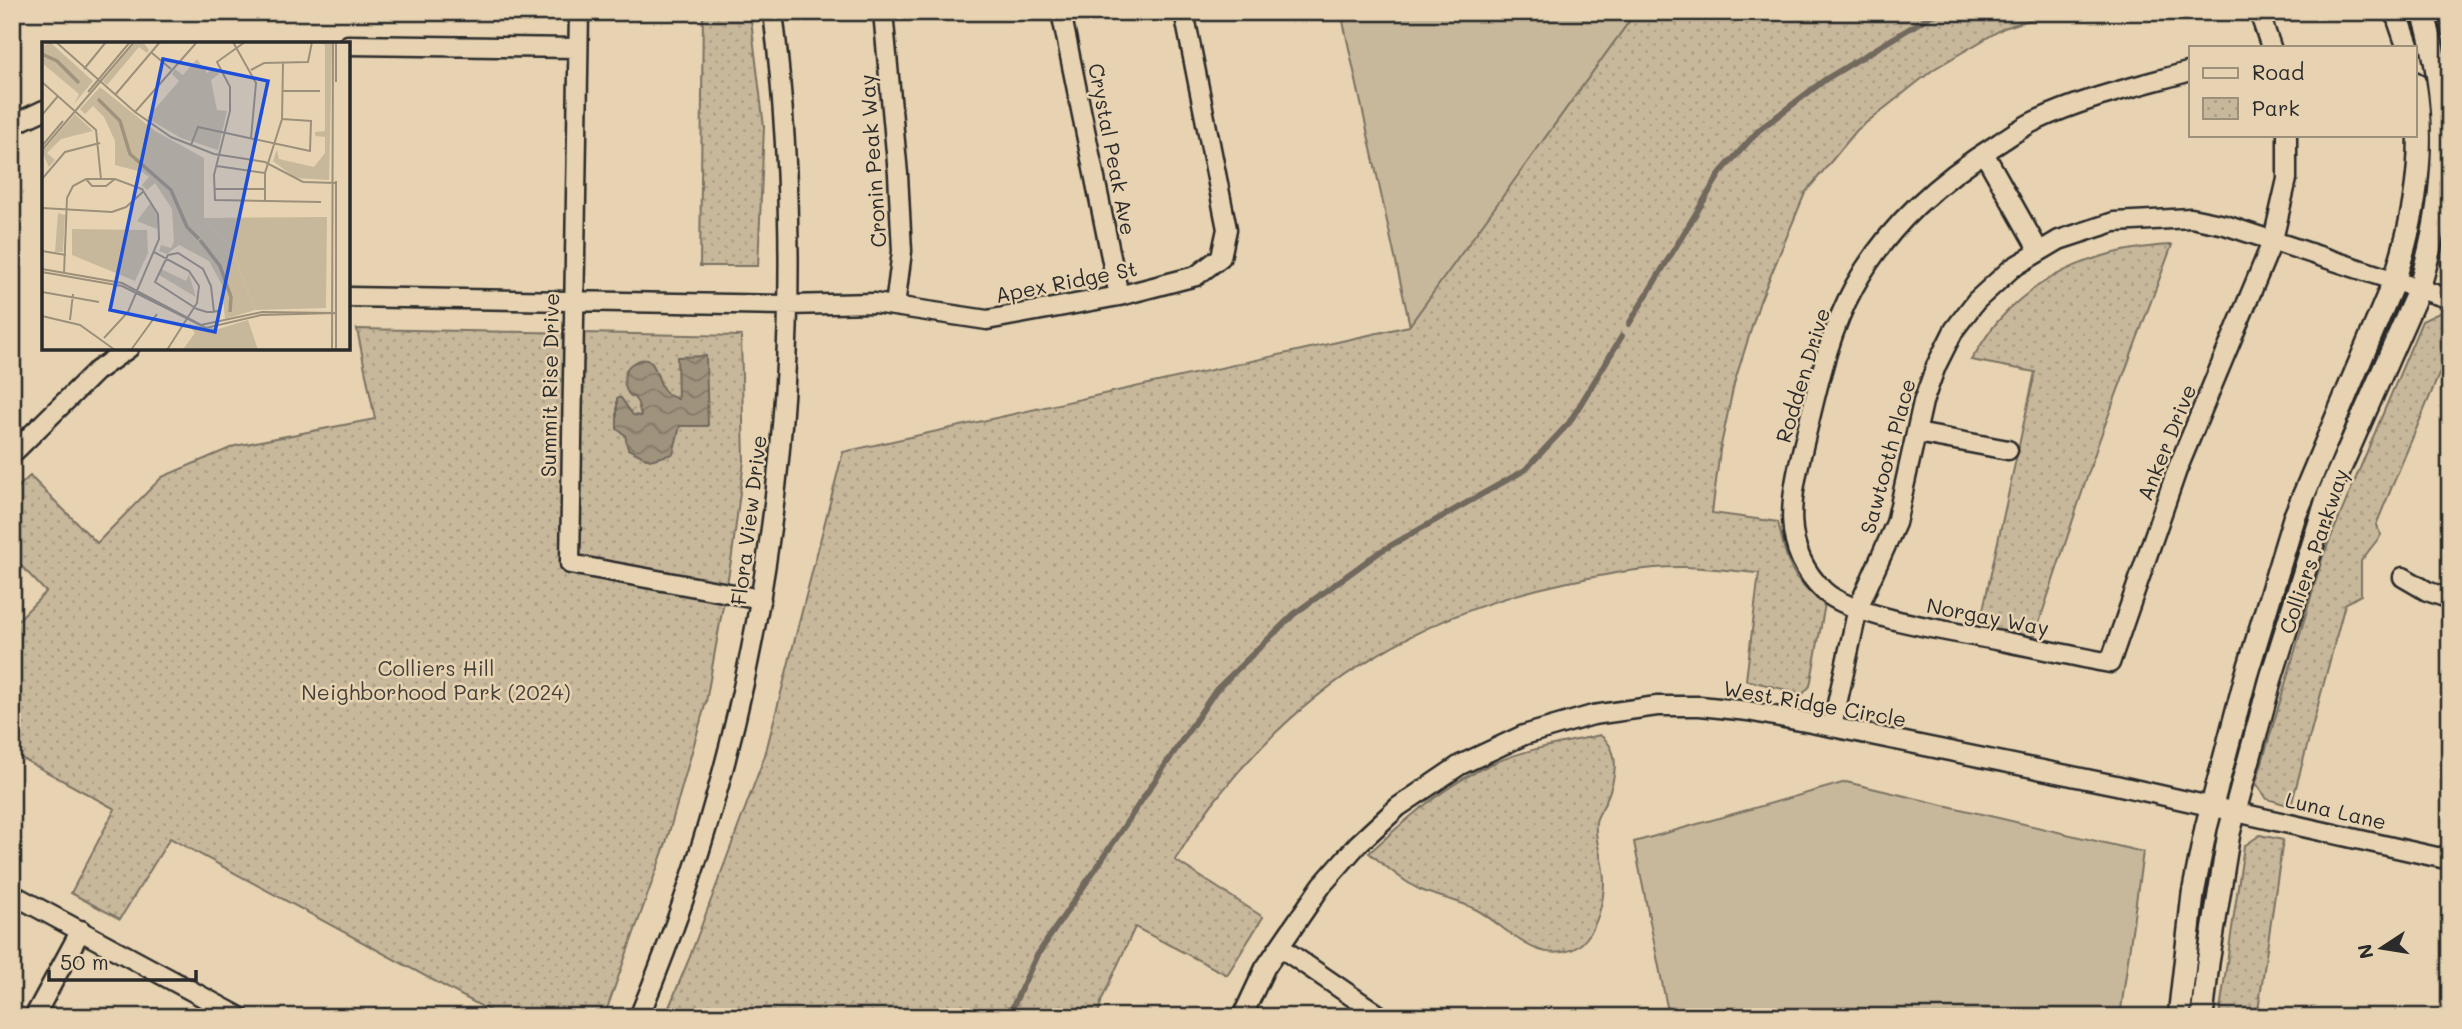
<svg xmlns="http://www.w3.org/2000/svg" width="2462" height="1029" font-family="Mali,sans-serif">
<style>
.grass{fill:#c8b89b;stroke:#7a7263;stroke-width:2}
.park{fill:url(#park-dots);stroke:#7a7263;stroke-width:2}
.water{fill:url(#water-waves);stroke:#71695d;stroke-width:2}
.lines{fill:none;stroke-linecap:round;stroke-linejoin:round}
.stream{stroke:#71695d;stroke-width:6}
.minor-casing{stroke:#2b2b2b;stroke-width:23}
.tertiary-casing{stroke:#2b2b2b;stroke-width:26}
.minor{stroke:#e7d3b1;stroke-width:18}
.tertiary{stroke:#e7d3b1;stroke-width:21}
.labels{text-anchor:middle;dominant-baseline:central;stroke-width:5;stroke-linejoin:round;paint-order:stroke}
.street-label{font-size:21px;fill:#2b2b2b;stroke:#e7d3b1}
.park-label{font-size:21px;fill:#43403c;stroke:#e7d3b1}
.inset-river{fill:none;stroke:#a0937e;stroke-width:3.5}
.inset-road{fill:none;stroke:#9c907b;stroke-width:2}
.view{fill:#1d4ed8;fill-opacity:0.15;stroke:#1d4ed8;stroke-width:3.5}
.inset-edge{fill:none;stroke:#2b2b2b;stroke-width:3.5}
</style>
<defs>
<pattern id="park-dots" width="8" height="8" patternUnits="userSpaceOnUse" patternTransform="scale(1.75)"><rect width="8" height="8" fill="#c8b89b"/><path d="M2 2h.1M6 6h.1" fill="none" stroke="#ac9e86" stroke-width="1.8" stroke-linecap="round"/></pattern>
<pattern id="water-waves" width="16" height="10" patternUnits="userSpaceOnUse" patternTransform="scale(1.75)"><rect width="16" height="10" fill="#a0937e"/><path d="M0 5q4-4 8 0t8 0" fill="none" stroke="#837867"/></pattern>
</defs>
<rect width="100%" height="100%" fill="#e7d3b1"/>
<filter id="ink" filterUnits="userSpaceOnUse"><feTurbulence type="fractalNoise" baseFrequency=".0143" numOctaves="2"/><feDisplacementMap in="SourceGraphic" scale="14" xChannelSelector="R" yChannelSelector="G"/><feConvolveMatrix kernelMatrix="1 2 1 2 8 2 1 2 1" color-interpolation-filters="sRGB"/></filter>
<g filter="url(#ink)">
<!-- grass -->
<path class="grass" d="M1341 12H1636L1410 326Z
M1846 782 2143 852 2120 1017H1669L1634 842Z"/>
<!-- park -->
<path class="park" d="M703 12H750L764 127 758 266H700Z
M1636 12H2054L2004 28 1934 69 1857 130 1805 193 1760 301 1734 384 1720 450 1712 513 1778 522C1787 562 1790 580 1825 604L1810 686 1803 694 1746 680 1759 573C1734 571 1710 568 1685 567 1645 566 1603 575 1564 583 1423 613 1310 681 1220 794 1203 814 1189 838 1175 860L1263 917 1227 975 1135 927 1102 999 1097 1017H665L689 959 765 755 843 452 1409 326Z
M2433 12H2450V85Z
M2450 182V267L2440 264Z
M2172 245 2099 441 2034 638 1979 628 2035 372 1971 360C1980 347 1988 332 1999 320 2043 270 2106 248 2172 245Z
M2439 313 2450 316V348L2376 525 2381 535 2361 561V595L2345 604 2291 806 2267 799 2256 783 2323 556 2422 321Z
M357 329 741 336 744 461 732 555 706 702 666 843 604 1017H501L170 838 120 919 71 893 115 809 12 753V626L46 592 12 556V493L30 476 97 543 162 477 235 446 375 419Z
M1600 735C1623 752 1615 781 1605 803 1602 809 1597 816 1596 822 1594 837 1601 855 1603 870 1607 894 1597 940 1571 950 1533 963 1506 926 1477 910 1459 900 1440 898 1421 890 1403 882 1385 865 1369 853 1403 822 1439 790 1481 769 1518 750 1560 744 1600 735Z
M2260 835 2283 840 2257 1017H2219L2244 846Z"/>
<!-- water -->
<path class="water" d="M706 356 708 426H680L673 454 650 460 628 449 625 435 617 429V398H621L633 415 641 416C640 411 639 404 636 400 632 394 632 399 628 393 622 383 623 369 633 363 657 349 656 380 664 390 667 395 672 397 678 399L677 357Z"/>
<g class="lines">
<!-- stream -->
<path class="stream" d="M1629 324 1721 172 1759 130 1826 79 1937 12
M1008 1017 1036 957 1216 690 1294 614 1381 551 1525 470 1569 423 1622 336"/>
<defs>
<path id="minor" d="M579 12 570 564 761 599
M883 12 898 174 902 251 895 306
M1061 12 1119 296
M2259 12 2271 47
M348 45 578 48
M2191 71C2138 86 2084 98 2035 121 2022 127 2010 136 1999 143 1940 180 1888 225 1854 287 1828 334 1817 390 1804 443 1791 496 1779 548 1824 591 1853 618 1960 633 2001 641 2037 648 2073 656 2110 663L2177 470 2273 240 2287 179V135
M12 125 44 110
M1984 153 2039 251
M348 297 787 305 874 303 987 320 1119 296 1196 276 1221 257 1227 229 1184 12
M1917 433 2008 450
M12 454 95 372 129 348
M2403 577 2427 591 2450 599
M1832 727 1858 608 1896 523 1923 402 1936 366 1954 330 1976 301 2012 268 2059 240 2114 222 2191 218 2225 225 2450 299
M12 894 240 1017
M1280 947 1382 1017
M34 1017 81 930
M639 1017C772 699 815 354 773 12
M1242 1017 1265 968 1322 885 1358 844 1398 807 1460 765 1524 735 1593 715 1657 706H1700L1748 711 1832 727 2116 785 2450 860"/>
<path id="tertiary" d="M2396 12 2408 47
M2179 1017 2193 894 2206 828 2246 676 2294 518 2394 281C2415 218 2426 149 2415 83
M2202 1017 2208 963 2229 833 2271 678 2328 496 2419 289C2447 195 2452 107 2423 12"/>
</defs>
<!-- minor casing -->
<use href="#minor" class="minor-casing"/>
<!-- tertiary casing -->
<use href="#tertiary" class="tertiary-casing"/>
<!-- minor -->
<use href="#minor" class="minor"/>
<!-- tertiary -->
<use href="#tertiary" class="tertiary"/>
</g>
</g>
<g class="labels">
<!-- street labels -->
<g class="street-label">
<text transform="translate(1113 149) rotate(79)">Crystal Peak Ave</text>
<text transform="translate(872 161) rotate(-94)">Cronin Peak Way</text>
<text transform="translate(1066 281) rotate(-11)">Apex Ridge St</text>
<text transform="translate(1802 375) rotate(-73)">Rodden Drive</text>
<text transform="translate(549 385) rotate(-89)">Summit Rise Drive</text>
<text transform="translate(2166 442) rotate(-68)">Anker Drive</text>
<text transform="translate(1887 456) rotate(-75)">Sawtooth Place</text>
<text transform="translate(748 520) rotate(-83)">Flora View Drive</text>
<text transform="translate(2313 551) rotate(-71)">Colliers Parkway</text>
<text transform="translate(1988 616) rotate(11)">Norgay Way</text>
<text transform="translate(1815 703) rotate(10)">West Ridge Circle</text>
<text transform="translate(2336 810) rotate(13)">Luna Lane</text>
</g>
<!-- park labels -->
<g class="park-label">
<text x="436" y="667">Colliers Hill<tspan x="436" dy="24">Neighborhood Park (2024)</tspan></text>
</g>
</g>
<!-- overview -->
<g transform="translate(42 42)">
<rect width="308" height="308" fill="#e7d3b1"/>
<path d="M285 175 284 266 213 268 189 205 162 176ZM30 187 105 188 106 211 93 239 30 213Z" fill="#c8b89b"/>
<path d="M93 0H101L107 8 105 11 97 5 65 43 61 39ZM274 0H290L287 138 253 136 231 119 235 107 237 117 272 125 283 111V95L273 94V90L283 89V3ZM9 1 51 39 32 62 37 52 0 21V4ZM155 17 165 31 173 26 177 32 169 38 175 68 185 69 176 108 139 96 105 76 137 39 130 32 133 27 141 33ZM58 45 113 89 162 116V176L189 205 213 268 183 277 180 243 167 219 137 203 125 212 117 209 119 203 129 206 132 199 130 167 113 141 105 148 100 143 107 135 100 130 73 123V99L62 75 51 64 43 72 38 67ZM33 72 51 89 19 97 5 111 13 118 7 125 0 110ZM109 160 116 174 115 187 95 179ZM16 171 23 173 21 210H13ZM119 227 144 239 147 232 154 255 117 233ZM206 278 216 308 142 306 153 291 146 282 176 287Z" fill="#c8b89b"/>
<path class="inset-river" d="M0 12 15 19 37 41M56 57 78 79 88 112 129 148 145 185 157 197M158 198 178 224 189 255 188 270"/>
<path class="inset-road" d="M14 0 93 70 129 95 172 112 223 120 261 140 294 141M191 0 214 41 209 96M203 0 175 20 188 45V69L172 133 173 158 279 160M110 11 129 27M42 27 64 0M209 28 222 21 266 20 270 0M0 40 54 88 59 137M294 40V0M241 49H278M46 50 88 0M73 53 118 0M93 70 155 0M0 73 16 54M149 103 156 85 268 109 269 79 240 77M0 104 21 79M0 108 92 0M175 124 223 131M0 137 23 110 58 101M44 137 50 144H64L73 137M294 139V308M172 147H224M223 159V131L240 77 241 21M0 166 70 170 84 165 102 149M0 209 24 213M112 210 147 229 157 244 155 261 125 308M0 227 80 241 159 283 220 270 294 271M0 230 80 244 164 286 219 273 294 271M22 232 25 156 31 144 44 137H73L100 147 116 172 117 197 86 270 62 296M0 250 57 260M172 270 169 244 161 227 136 211 126 213 113 240 155 267 165 270H170L176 269M0 274 38 283 73 308M28 278 31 252M89 308 115 272M290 308 291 0"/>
<path class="view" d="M121 17 226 39 173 290 68 268Z"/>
<rect width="308" height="308" class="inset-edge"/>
</g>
<!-- margin -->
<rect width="2462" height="1029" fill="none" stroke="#e7d3b1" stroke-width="42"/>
<rect x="21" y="21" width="2420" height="987" fill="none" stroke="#2b2b2b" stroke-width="2.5" filter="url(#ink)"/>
<!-- legend -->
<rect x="2189" y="46" width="228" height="91" fill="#e7d3b1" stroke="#9c907b" stroke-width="2"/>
<rect x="2203" y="68" width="35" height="10" fill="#e7d3b1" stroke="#9c907b" stroke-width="2"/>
<text x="2252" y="80" font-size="21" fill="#2b2b2b">Road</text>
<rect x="2203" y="98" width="35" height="21" fill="url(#park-dots)" stroke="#9c907b" stroke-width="2"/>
<text x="2252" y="116" font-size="21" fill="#2b2b2b">Park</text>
<!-- north arrow -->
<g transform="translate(2382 948) rotate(258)" stroke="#e7d3b1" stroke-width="5" paint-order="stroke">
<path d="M0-5L12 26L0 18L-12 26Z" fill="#2b2b2b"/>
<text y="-10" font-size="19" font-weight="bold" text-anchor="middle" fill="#2b2b2b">N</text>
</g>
<!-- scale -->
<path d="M49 970v10h147v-10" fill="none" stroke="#2b2b2b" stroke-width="3.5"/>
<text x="60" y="970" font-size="21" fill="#2b2b2b" stroke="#e7d3b1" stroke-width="5" paint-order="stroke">50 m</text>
</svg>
